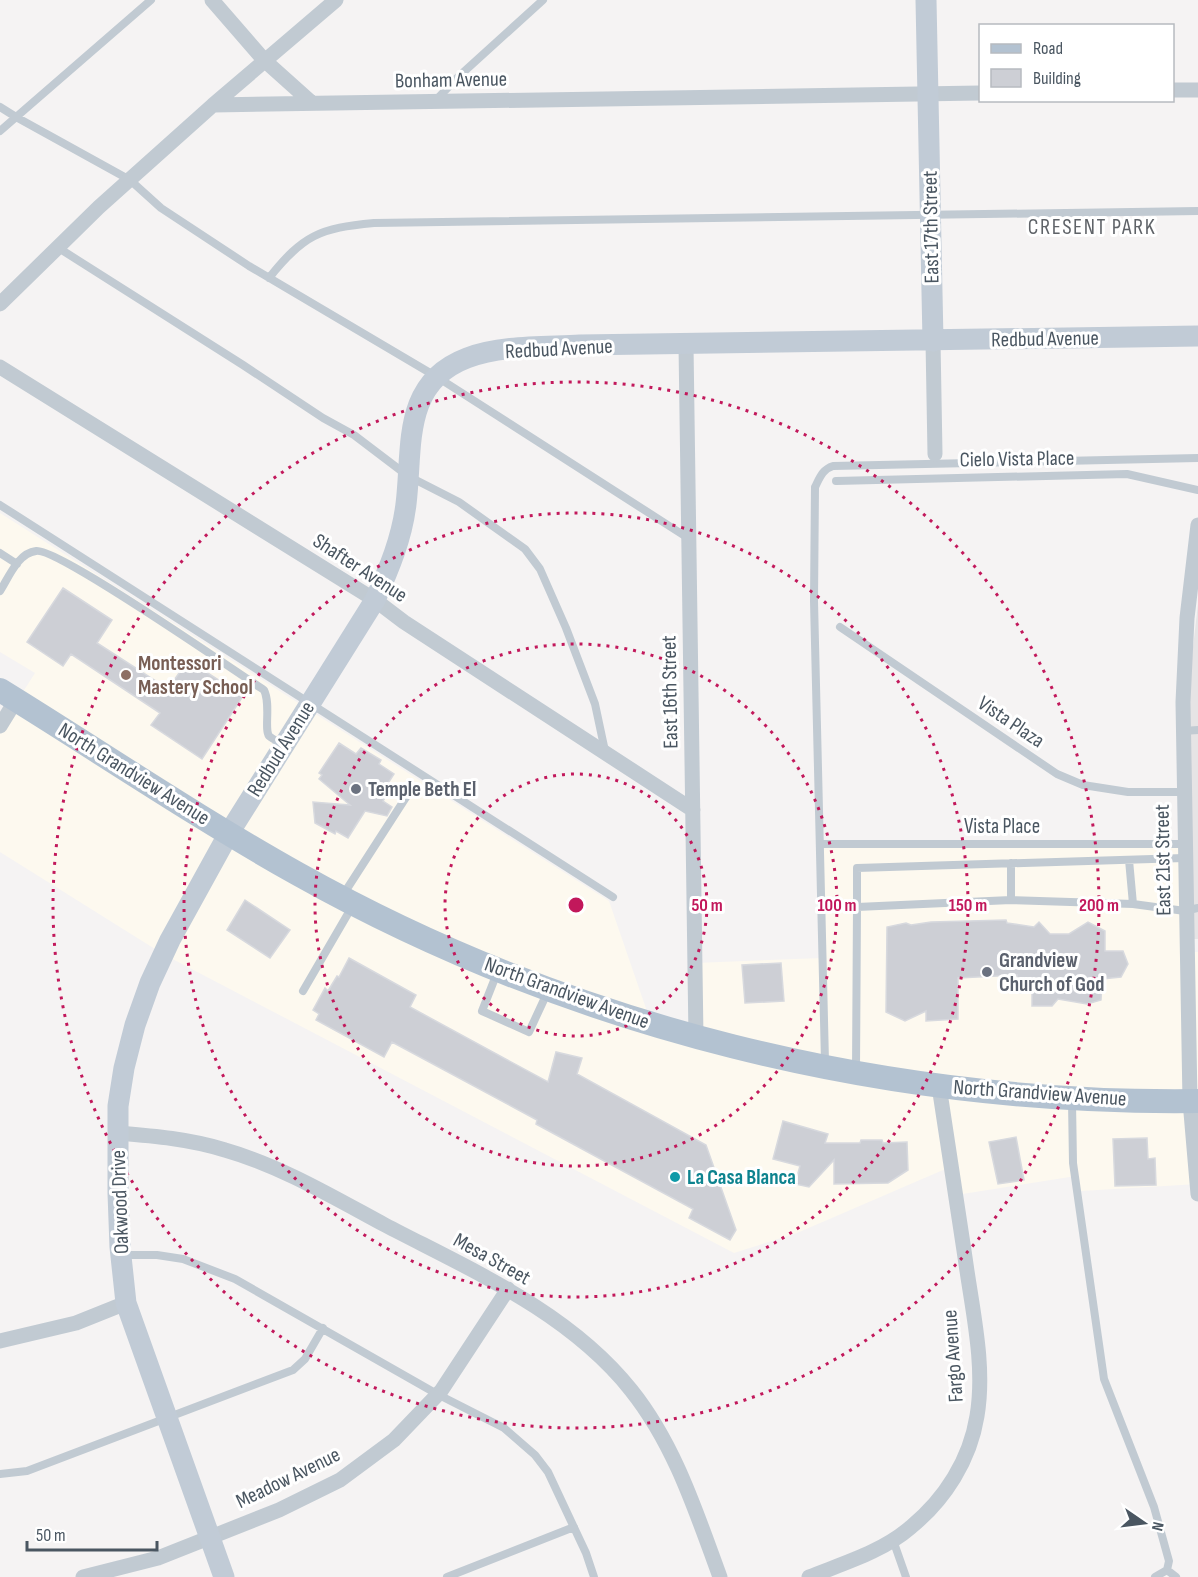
<svg xmlns="http://www.w3.org/2000/svg" width="1198" height="1577" font-family="'Sofia Sans Condensed',sans-serif">
<style>
.commercial{fill:#fdf9ef}
.education{fill:#e6e4e5}
.building{fill:#cdcfd5;stroke:#d7d9de;stroke-width:1.5}
.lines{fill:none;stroke-linecap:round;stroke-linejoin:round}
.lane{stroke:#c1cad2;stroke-width:8}
.street{stroke:#c1cad2;stroke-width:15}
.secondary{stroke:#c1cbd6;stroke-width:21}
.primary{stroke:#b3c2d1;stroke-width:24}
.ring{fill:none;stroke:#c2185b;stroke-width:3;stroke-dasharray:3 6}
.education-dot{fill:#8d6e63;stroke:#fff;stroke-width:2}
.worship-dot{fill:#6b7280;stroke:#fff;stroke-width:2}
.culture-dot{fill:#0f9aa8;stroke:#fff;stroke-width:2}
.labels{text-anchor:middle;dominant-baseline:central;stroke-width:6;stroke-linejoin:round;paint-order:stroke}
.street-label{font-size:21px;fill:#4a5661;stroke:#fff}
.education-label{font-size:21px;font-weight:bold;fill:#785e54;stroke:#fff;text-anchor:start}
.worship-label{font-size:21px;font-weight:bold;fill:#5b616d;stroke:#fff;text-anchor:start}
.culture-label{font-size:21px;font-weight:bold;fill:#0d838f;stroke:#fff;text-anchor:start}
.neighbourhood-label{font-size:22px;letter-spacing:1.5px;fill:#5f6368;stroke:#fff}
.centre{fill:#c2185b;stroke:#fff;stroke-width:3}
.ring-label{font-size:18px;text-anchor:middle;font-weight:bold;fill:#c2185b;stroke:#fff;stroke-width:6;stroke-linejoin:round;paint-order:stroke}
</style>
<rect width="100%" height="100%" fill="#f5f3f3"/>
<!-- commercial -->
<path class="commercial" d="M0 513 609 901 651 1023 695 1038V963L822 958 823 847 1184 842 1187 952H1198V1184L1081 1191 1076 1176 956 1195 950 1167 797 1233 734 1253 163 954 0 852V728L35 673 0 652Z"/>
<!-- education -->
<path class="education" d="M1198 604V939H1186L1183 734Z"/>
<!-- building -->
<path class="building" d="M63 588 112 620 97 643 168 689 188 660 243 696 202 759 151 725 160 713 71 654 63 666 27 642Z
M339 743 356 754 361 748 381 760 379 764 394 774 385 788 389 791 383 801 392 807 387 816 365 811 348 838 336 831 335 834 315 823 313 802 350 805 319 779 322 775 319 773Z
M245 900 290 930 270 958 227 930Z
M1006 920 1007 923 1034 927 1039 922 1050 934H1069L1088 922 1105 931V951H1123L1128 964 1121 977 1102 979 1101 1000 1087 1004 1058 999 1052 1006H1032V993H1018L1017 975 958 978V1019L926 1021V1011L905 1021 886 1012 887 927 906 923 911 925 931 922Z
M349 958 416 995 410 1007 548 1082 556 1052 582 1058 577 1074 706 1145 736 1230 730 1240 689 1218 693 1209 536 1124 537 1120 392 1042 384 1057 316 1020 319 1014 313 1010 325 988 328 991 337 976 339 977Z
M781 963 784 1001 745 1003 742 965Z
M783 1121 828 1134 825 1143H860L861 1140H882L883 1143 907 1142 908 1170 888 1183 834 1184V1160L809 1187 795 1184 800 1166 773 1159Z
M1016 1137 1024 1180 998 1184 989 1142Z
M1147 1138 1148 1159 1155 1158 1156 1185 1115 1186 1113 1139Z"/>
<g class="lines">
<!-- lane -->
<path class="lane" d="M437 99 457 78 543 0
M0 107 16 117 130 180 161 208 249 266 437 377 688 538
M0 131 151 0
M57 247 243 365 323 418 354 435 408 476 459 502 525 549 540 569 566 628 595 704 605 751
M269 278C303 235 320 228 374 223L1198 211
M836 481 1127 474 1198 490
M0 505 613 897
M0 553 17 564
M0 591C9 577 18 553 36 551 57 547 233 670 264 690 271 704 264 729 269 736 272 739 279 742 283 744
M840 627 1057 774 1083 785 1128 792H1183
M1183 731 1198 730
M820 844H1184
M1129 860 1133 904
M343 895 412 788
M1011 900V863
M857 907V868L1184 858
M497 973 482 1011 529 1032 548 991
M303 991 353 905
M825 1062 814 601 815 487C820 477 823 469 833 466L1198 458
M856 1070 857 907 1011 900 1133 904 1185 911 1198 908
M1072 1102 1073 1163 1104 1379 1154 1507 1169 1561 1167 1570 1155 1577
M122 1255H157L183 1259 235 1279 437 1394 504 1428 535 1455 548 1472 586 1553 594 1577
M0 1474 27 1471 293 1370 305 1359 323 1328
M893 1540 906 1577
M1167 1570 1176 1577
M447 1577 574 1527"/>
<!-- street -->
<path class="street" d="M212 0 264 60 312 103
M1172 90H1198
M213 105 336 0
M0 304 99 207 213 105 980 93
M933 341 935 454
M686 345 696 1038
M0 367 375 600 404 622 693 810
M1198 525 1187 618 1183 702 1190 1101 1198 1194
M0 726 16 700
M118 1133C154 1136 190 1139 225 1150 281 1166 333 1197 385 1225 471 1270 569 1312 631 1390 675 1445 696 1512 720 1577
M0 1341 76 1323 126 1303
M83 1577 158 1558 279 1510 340 1480 394 1440 441 1391 508 1289
M809 1577C844 1563 882 1552 911 1527 945 1499 970 1460 977 1416 985 1369 974 1318 967 1271 958 1209 948 1147 939 1086"/>
<!-- secondary -->
<path class="secondary" d="M926 0 933 341
M224 1577 126 1303 120 1247 118 1193V1106L124 1068 135 1025 150 983 170 940 229 833 375 600C389 569 402 538 406 504 413 448 401 383 467 358 501 345 544 347 580 345L1198 336"/>
<!-- primary -->
<path class="primary" d="M0 690C99 751 196 817 298 874 571 1027 885 1105 1198 1101"/>
</g>
<!-- distance rings -->
<g class="ring">
<circle cx="576" cy="905" r="131"/>
<circle cx="576" cy="905" r="261"/>
<circle cx="576" cy="905" r="392"/>
<circle cx="576" cy="905" r="523"/>
</g>
<!-- markers -->
<circle class="education-dot" cx="126" cy="675" r="6"/>
<g class="worship-dot">
<circle cx="356" cy="789" r="6"/>
<circle cx="987" cy="972" r="6"/>
</g>
<circle class="culture-dot" cx="675" cy="1177" r="6"/>
<g class="labels">
<!-- street labels -->
<g class="street-label">
<text transform="translate(451 80) rotate(-1)">Bonham Avenue</text>
<text transform="translate(931 227) rotate(-91)">East 17th Street</text>
<text transform="translate(1045 339) rotate(-1)">Redbud Avenue</text>
<text transform="translate(559 349) rotate(-3)">Redbud Avenue</text>
<text transform="translate(1017 459) rotate(-1)">Cielo Vista Place</text>
<text transform="translate(360 568) rotate(33)">Shafter Avenue</text>
<text transform="translate(670 692) rotate(-91)">East 16th Street</text>
<text transform="translate(1011 722) rotate(34)">Vista Plaza</text>
<text transform="translate(281 749) rotate(-58)">Redbud Avenue</text>
<text transform="translate(134 774) rotate(32)">North Grandview Avenue</text>
<text x="1002" y="826">Vista Place</text>
<text transform="translate(1163 860) rotate(-91)">East 21st Street</text>
<text transform="translate(567 993) rotate(20)">North Grandview Avenue</text>
<text transform="translate(1040 1093) rotate(4)">North Grandview Avenue</text>
<text transform="translate(120 1202) rotate(-92)">Oakwood Drive</text>
<text transform="translate(492 1259) rotate(29)">Mesa Street</text>
<text transform="translate(953 1356) rotate(-94)">Fargo Avenue</text>
<text transform="translate(288 1478) rotate(-26)">Meadow Avenue</text>
</g>
<!-- education labels -->
<g class="education-label">
<text x="138" y="663">Montessori<tspan x="138" dy="24">Mastery School</tspan></text>
</g>
<!-- worship labels -->
<g class="worship-label">
<text x="368" y="789">Temple Beth El</text>
<text x="999" y="960">Grandview<tspan x="999" dy="24">Church of God</tspan></text>
</g>
<!-- culture labels -->
<g class="culture-label">
<text x="687" y="1177">La Casa Blanca</text>
</g>
<!-- neighbourhood labels -->
<g class="neighbourhood-label">
<text x="1092" y="227">CRESENT PARK</text>
</g>
</g>
<circle cx="576" cy="905" r="9" class="centre"/>
<g class="ring-label">
<text x="707" y="911">50 m</text>
<text x="837" y="911">100 m</text>
<text x="968" y="911">150 m</text>
<text x="1099" y="911">200 m</text>
</g>
<!-- legend -->
<rect x="979" y="24" width="195" height="78" fill="#ffffff" stroke="#b7bbc0" stroke-width="1.5"/>
<rect x="991" y="44" width="30" height="9" fill="#b3c2d1" stroke="#b7bbc0" stroke-width="1.5"/>
<text x="1033" y="54" font-size="18" fill="#4a5661">Road</text>
<rect x="991" y="69" width="30" height="18" fill="#cdcfd5" stroke="#b7bbc0" stroke-width="1.5"/>
<text x="1033" y="84" font-size="18" fill="#4a5661">Building</text>
<!-- north arrow -->
<g transform="translate(1144 1523) rotate(104)" stroke="#ffffff" stroke-width="4.5" paint-order="stroke">
<path d="M0-4.5L10 22L0 15L-10 22Z" fill="#4a5661"/>
<text y="-9" font-size="16" font-weight="bold" text-anchor="middle" fill="#4a5661">N</text>
</g>
<!-- scale -->
<path d="M27 1541v9h130v-9" fill="none" stroke="#4a5661" stroke-width="3"/>
<text x="36" y="1541" font-size="18" fill="#4a5661" stroke="#ffffff" stroke-width="4.5" paint-order="stroke">50 m</text>
</svg>
